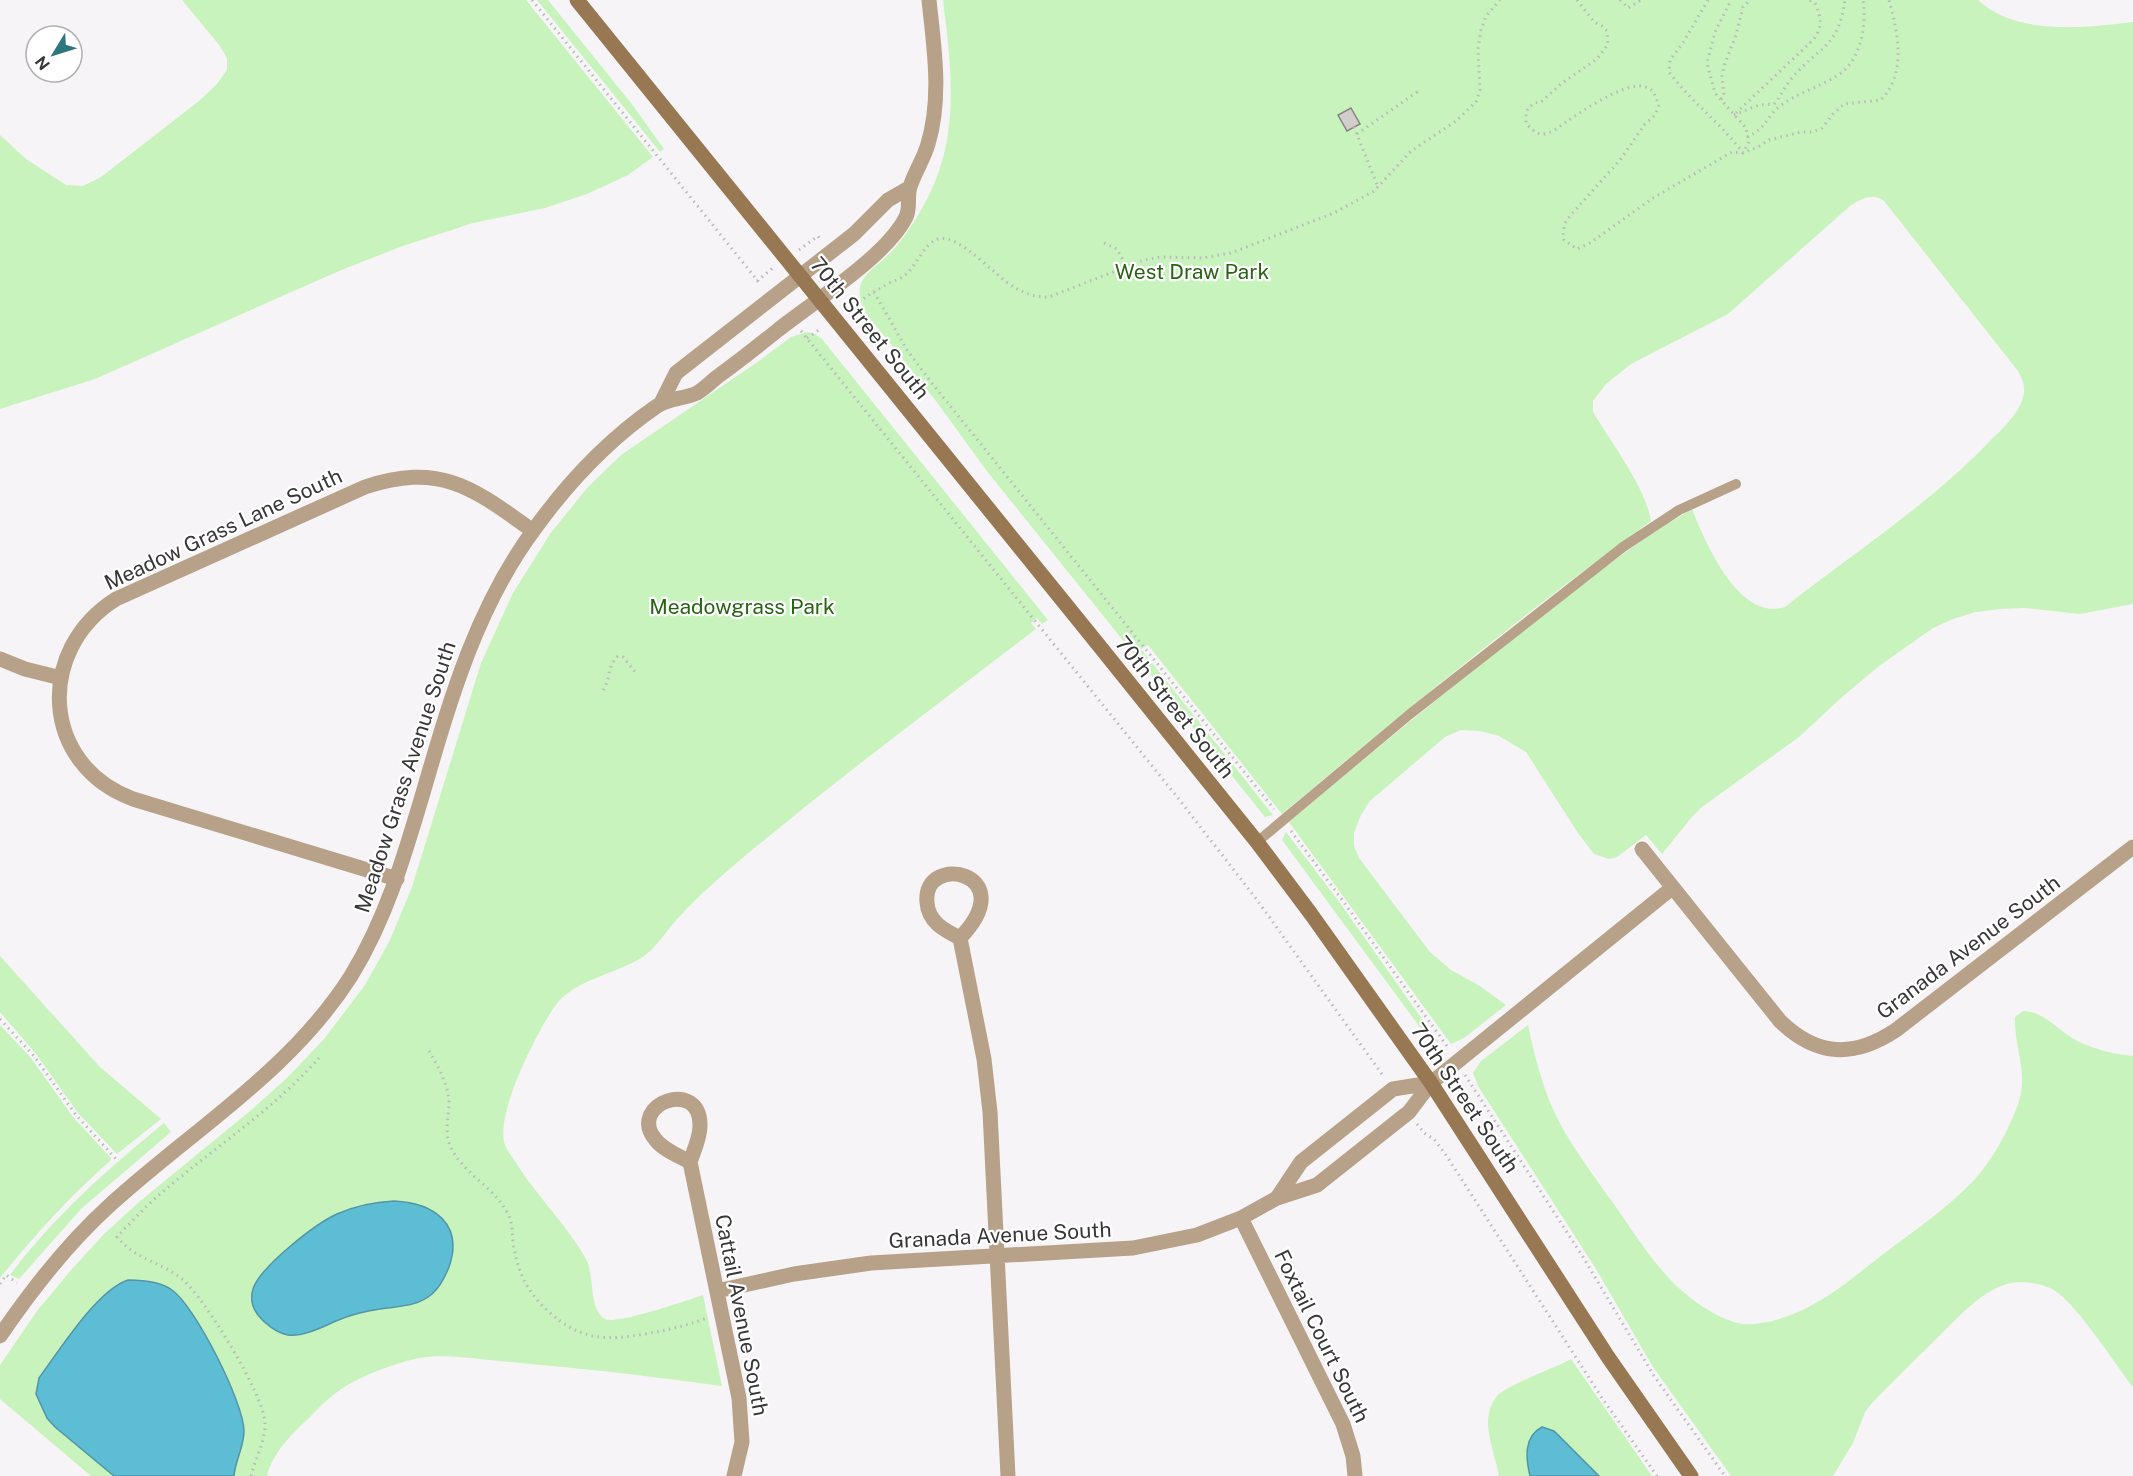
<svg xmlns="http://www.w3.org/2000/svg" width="2133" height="1476" font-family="'Public Sans',sans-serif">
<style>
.green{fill:#c8f3bd}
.water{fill:#5dbdd5;stroke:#5295a6;stroke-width:1.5}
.building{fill:#d1cecc;stroke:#858381;stroke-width:1.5}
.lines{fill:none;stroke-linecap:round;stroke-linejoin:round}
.path{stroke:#bbb9bb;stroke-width:3;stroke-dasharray:1.5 4.5;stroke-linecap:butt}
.lane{stroke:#b7a188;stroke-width:10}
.street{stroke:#b7a188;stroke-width:15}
.secondary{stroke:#987853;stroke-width:15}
.labels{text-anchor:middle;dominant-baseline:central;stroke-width:4.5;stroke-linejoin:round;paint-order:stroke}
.park-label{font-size:21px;fill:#296415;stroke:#fff}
.street-label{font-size:21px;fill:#383738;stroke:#fff}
</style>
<rect width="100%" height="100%" fill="#f7f4f7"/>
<!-- green -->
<path class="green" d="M182 0H526L653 157 628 175 587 194 545 208 473 223 400 247 339 271 95 379 0 409V135L26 159 66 185 83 186 101 177 199 101 217 84 227 70V58L220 46Z
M537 0H548L631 103 664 149 660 152Z
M943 0H1978C2017 36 2084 28 2133 22V604L2080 614 2024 608 2000 609 1976 612 1953 619 1933 628 1879 666 1841 698 1799 737 1702 807 1691 818 1662 854 1646 835 1617 857 1609 859 1594 854 1578 833 1526 752 1499 736 1480 731 1461 730 1445 737 1370 801 1361 815 1354 833V846L1359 858 1430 952 1451 970 1480 986 1506 1005 1464 1038 1451 1044 1289 822C1366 757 1443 694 1522 632 1577 589 1631 544 1692 509 1705 542 1739 622 1785 607 1853 553 1926 507 1987 444 2001 430 2021 413 2024 393 2025 385 2022 378 2018 371L1884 201C1872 192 1861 199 1850 206L1728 314 1631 364 1606 384 1593 401V412C1611 442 1646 488 1651 521 1524 613 1402 713 1282 814L1148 645 1141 649 1273 815 1265 817 986 470 936 401 869 317C863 308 858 298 860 287 863 272 883 262 893 250 908 233 920 213 930 193 960 131 951 66 943 0Z
M807 332 815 334 822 339 1048 620 1042 624 1037 618 1031 623 1036 629C940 702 844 774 751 851 727 871 701 893 680 916 667 929 659 945 644 956 618 974 574 979 555 1006 538 1030 494 1115 505 1145 507 1151 513 1157 516 1163 537 1196 567 1225 586 1259 595 1275 588 1309 605 1319 616 1325 688 1300 703 1295L722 1386C651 1376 581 1368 510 1362 482 1360 446 1353 419 1358 392 1364 353 1378 332 1396 324 1402 317 1410 309 1418 292 1434 273 1452 267 1476H91L0 1399V1365L37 1311 72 1269 104 1234 139 1202 250 1111 288 1077 324 1039 365 985 390 940 412 887 481 663 513 593 550 534 587 488 621 455 759 361 791 337Z
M1286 832 1340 903 1439 1043 1431 1039 1422 1030 1282 840Z
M0 956 100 1067 161 1119 117 1154 78 1113 36 1054 0 1012Z
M2023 1011C2043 1012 2053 1025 2069 1036 2087 1048 2112 1054 2133 1056V1387C2116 1365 2074 1300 2052 1289 2039 1283 2020 1280 2007 1284 1980 1291 1952 1324 1932 1343 1912 1363 1891 1383 1871 1404L1865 1412 1853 1443 1833 1476H1731L1653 1367 1596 1269 1478 1086 1473 1073 1481 1061 1528 1025C1534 1053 1541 1081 1552 1107 1567 1141 1592 1173 1613 1203 1630 1227 1647 1254 1667 1276 1684 1295 1713 1317 1738 1323 1761 1328 1792 1316 1812 1305 1839 1291 1862 1270 1886 1252 1915 1230 1949 1207 1974 1180 1993 1159 2007 1133 2017 1107 2030 1074 2014 1050 2015 1017Z
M0 1025 31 1058 73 1117 111 1158 110 1161C69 1197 34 1236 0 1278Z
M164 1123 171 1132 82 1208 19 1279 10 1275C54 1216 108 1169 164 1123Z
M1571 1359 1652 1476H1499C1496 1459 1488 1439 1488 1422 1488 1413 1491 1403 1497 1396 1507 1385 1555 1368 1571 1359Z"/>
<!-- water -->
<path class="water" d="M394 1201C434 1203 464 1224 449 1267 445 1277 440 1287 432 1294 417 1307 398 1306 380 1309 365 1311 350 1315 336 1321 322 1327 304 1337 288 1335 277 1333 265 1324 258 1315 252 1307 250 1299 253 1289 260 1267 315 1224 337 1214 355 1206 374 1202 394 1201Z
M128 1280C142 1280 160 1281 172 1290 195 1306 244 1403 244 1431 244 1447 235 1461 234 1476H114L55 1427 47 1418 36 1394 39 1378C59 1351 97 1290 128 1280Z
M1542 1427 1554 1431 1599 1476H1530C1526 1459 1523 1437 1542 1427Z"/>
<!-- building -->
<path class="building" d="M1351 108 1360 124 1347 131 1338 115Z"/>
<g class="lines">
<!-- path -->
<path class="path" d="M532 0 761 285
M1577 0 1594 22 1602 26 1607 31 1608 44 1597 59 1562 83 1541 102 1535 103 1528 108 1526 113V123C1530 128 1535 133 1541 134 1549 135 1559 127 1566 122 1584 110 1619 86 1640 86 1646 86 1649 89 1653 91L1659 105 1655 115 1645 124 1620 160 1570 216 1565 223 1563 233 1564 240 1577 249 1590 243 1653 198 1732 152 1743 153 1749 142 1746 128 1715 93 1707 63 1715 32 1731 0
M1620 0 1628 8 1641 0
M1708 0 1683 43 1670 60 1669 72C1691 102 1721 123 1743 153L1758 147 1769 140 1801 132H1812L1822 128 1833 114 1844 104 1881 100C1907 72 1898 34 1889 0
M1721 99 1724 97 1722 76 1724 66 1736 35 1743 7 1750 0
M1736 113 1814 39C1823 25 1821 17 1815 3L1809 0
M1734 115 1759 105 1774 104C1781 96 1785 86 1792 78 1820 45 1838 49 1845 0
M1354 127 1378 187
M1357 134 1417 92 1415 88
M1747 137C1768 127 1766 117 1780 106 1797 93 1820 87 1838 75 1861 61 1867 25 1863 0
M1104 243 1117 249 1126 266
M799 250 818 236 820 239
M757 281 774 267
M874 292 907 350 931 382 1274 809
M849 309C860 301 871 293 884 286 890 282 898 280 904 276 917 266 923 244 938 239 959 233 996 277 1014 287 1025 294 1036 297 1049 297L1144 260 1160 257 1202 258 1231 253 1334 213 1374 191 1411 151 1456 121 1476 102 1480 90 1478 49 1481 30 1486 16 1500 0
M801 331 1178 798 1257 900 1384 1077
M807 338 822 328
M603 690C611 678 607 666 618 656L623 657 636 673
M1291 831 1343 901 1449 1049
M0 1019 34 1056 76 1115 116 1159
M429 1051C438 1067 448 1083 449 1102 449 1115 445 1129 449 1143 459 1171 493 1186 507 1212 513 1222 512 1232 513 1243 515 1255 518 1267 523 1278 529 1291 538 1302 548 1311 580 1340 604 1341 645 1334 668 1330 685 1326 707 1318
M1465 1075 1583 1257 1654 1376 1725 1476
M1417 1124 1424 1133 1434 1139 1446 1155 1602 1398 1657 1476
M0 1284 6 1275 17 1283
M251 1476C255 1458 266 1441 265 1422 263 1394 205 1298 182 1279 161 1262 136 1260 117 1237 130 1223 144 1208 159 1195 212 1149 272 1111 319 1058"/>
<!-- lane -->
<path class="lane" d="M1257 842 1410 714 1623 547 1679 510 1736 484"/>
<!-- street -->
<path class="street" d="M661 403 676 373 854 234 888 200 909 188
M0 659 25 669 61 678
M1642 849 1780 1021C1817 1057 1854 1058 1896 1030L2133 847
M397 879 133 799C41 765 35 650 116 599L365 487C441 462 473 488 533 531
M960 938C944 930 928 922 927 902 922 852 1024 872 960 938L984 1059 990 1112 1008 1476
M690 1162C679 1156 663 1150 655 1139 627 1104 701 1077 700 1126 700 1138 694 1150 690 1162L739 1398 742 1442 734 1476
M1277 1198 1301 1162 1393 1089 1431 1083
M1241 1218 1343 1424 1353 1456 1355 1476
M717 1291 794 1274 871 1263 1133 1248 1197 1235 1241 1218 1277 1198 1317 1185 1409 1112 1431 1083 1672 888
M0 1336C32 1289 68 1243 110 1205 192 1130 290 1072 351 976 386 919 404 857 423 793 450 700 477 605 536 527 570 480 609 439 657 406 669 398 684 399 697 393 704 389 711 382 717 377 738 362 758 346 778 330 813 302 887 256 906 217 911 207 906 194 911 184 916 170 924 158 928 144 942 97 934 48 929 0"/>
<!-- secondary -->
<path class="secondary" d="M577 0 1097 643 1257 842 1311 914 1431 1083 1608 1357 1691 1476"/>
</g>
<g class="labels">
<!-- park labels -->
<g class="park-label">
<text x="1192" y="271">West Draw Park</text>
<text x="742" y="606">Meadowgrass Park</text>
</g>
<!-- street labels -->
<g class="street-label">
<text transform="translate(870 328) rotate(51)">70th Street South</text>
<text transform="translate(223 529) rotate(-25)">Meadow Grass Lane South</text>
<text transform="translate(1175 707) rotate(51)">70th Street South</text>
<text transform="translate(405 777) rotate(-72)">Meadow Grass Avenue South</text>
<text transform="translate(1968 947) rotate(-37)">Granada Avenue South</text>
<text transform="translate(1465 1098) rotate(56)">70th Street South</text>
<text transform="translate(1000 1235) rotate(-3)">Granada Avenue South</text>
<text transform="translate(742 1315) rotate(79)">Cattail Avenue South</text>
<text transform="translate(1322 1336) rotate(64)">Foxtail Court South</text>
</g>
</g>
<!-- north arrow -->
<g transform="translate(54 54) rotate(232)"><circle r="28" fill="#ffffff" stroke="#afafaf" stroke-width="1.5"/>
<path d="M0-4.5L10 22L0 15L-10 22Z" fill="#2d767e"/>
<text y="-9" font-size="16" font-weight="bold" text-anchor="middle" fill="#383738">N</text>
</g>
</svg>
